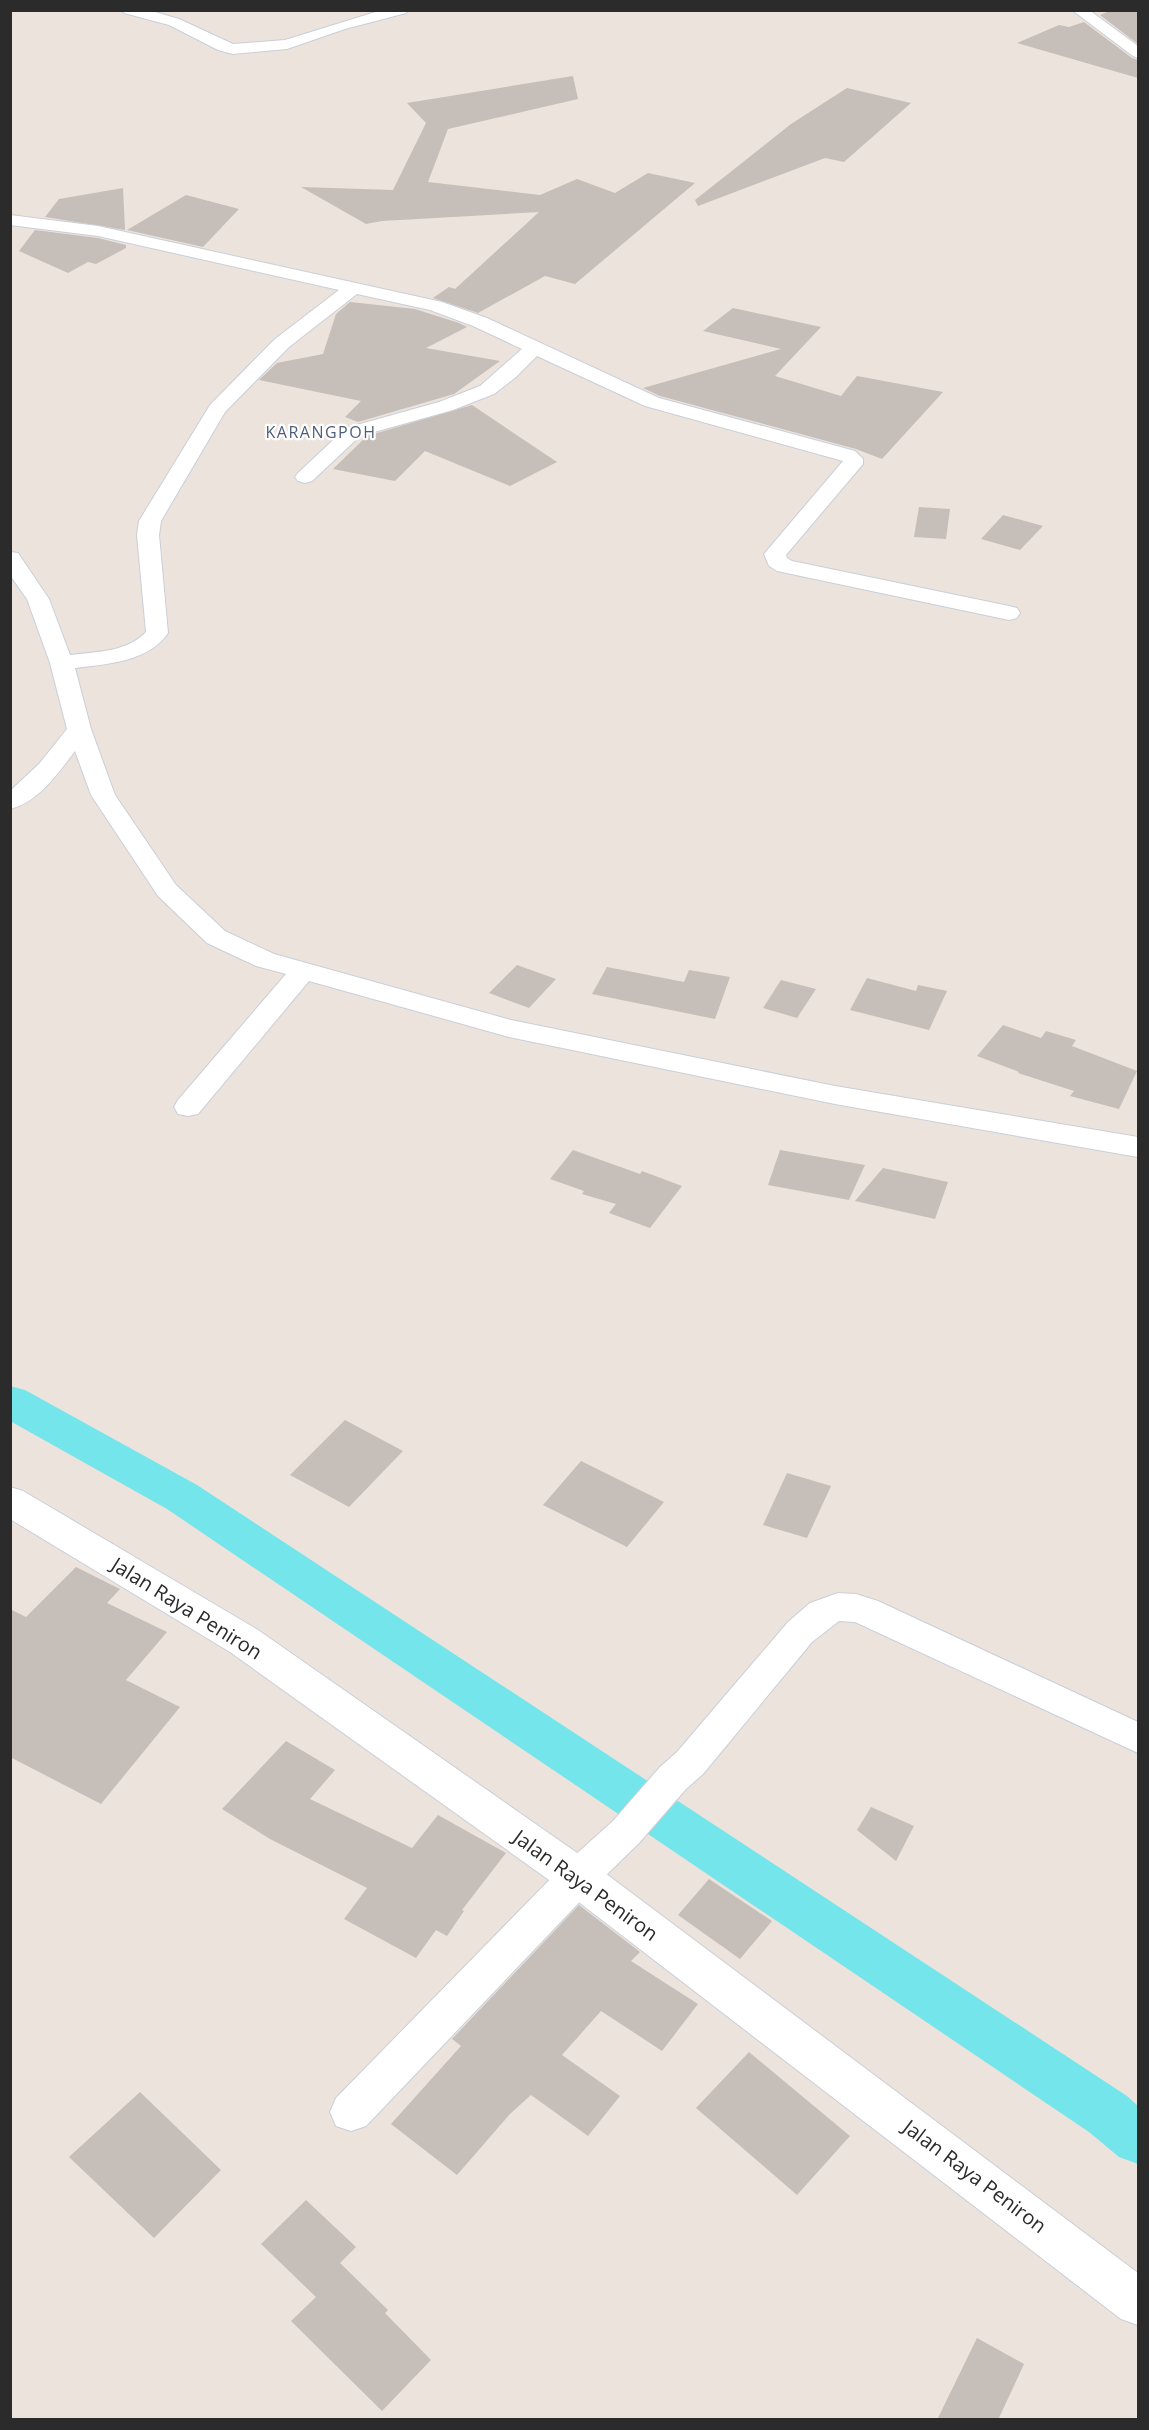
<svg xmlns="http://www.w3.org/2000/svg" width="1149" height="2430" font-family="'Open Sans',sans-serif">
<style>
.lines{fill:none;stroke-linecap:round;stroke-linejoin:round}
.canal{fill:#74e5ea;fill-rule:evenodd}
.building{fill:#c5beb9}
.minor-casing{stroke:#c9cfd8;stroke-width:2}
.secondary-casing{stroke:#c9cfd8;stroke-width:2}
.minor{fill:#fff;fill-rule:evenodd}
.secondary{fill:#fff;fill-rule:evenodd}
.labels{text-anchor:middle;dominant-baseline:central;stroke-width:4.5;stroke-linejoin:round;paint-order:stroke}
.far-quarter-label{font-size:16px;letter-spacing:1.5px;fill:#4d5f7a;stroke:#fff}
.near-street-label{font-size:20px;fill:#2b2b2b;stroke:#fff}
</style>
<rect width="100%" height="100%" fill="#ece3dd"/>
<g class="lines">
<!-- canal -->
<path class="canal" d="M10 1386 25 1390 197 1485 1127 2096 1138 2106V2164L1119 2157 1089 2132 167 1509 10 1421Z"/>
</g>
<!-- building -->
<path class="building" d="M1112 10H1138V44L1100 15Z
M1084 22 1132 58 1138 60V78L1017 43 1059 25 1069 27Z
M573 76 578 99 448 129 428 182 540 195 577 179 615 193 648 173 695 183 575 284 545 276 478 313 433 298 449 287 455 289 539 212 382 221 366 224 301 187 393 190 426 123 407 103Z
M847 88 911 103 844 162 825 158 698 206 695 200 791 124Z
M123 188 125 230 45 217 59 199Z
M186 195 239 209 203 247 127 230Z
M35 230 98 238 126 245V248L96 264 88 262 68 273 19 251Z
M350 302 415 309 459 323 467 327 426 348 500 361 454 394 358 422 345 417 361 401 259 380 277 363 323 354 336 314Z
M733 308 821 327 775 376 841 396 857 376 943 392 882 459 856 449 660 396 643 388 781 349 703 331Z
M472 405 557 462 510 486 425 451 395 481 333 469 367 436Z
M919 507 950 509 946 539 914 537Z
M1003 515 1043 526 1020 550 981 539Z
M517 965 556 979 529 1008 489 993Z
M607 967 684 982 689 970 730 977 715 1019 592 994Z
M867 978 916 991 918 985 947 991 929 1030 850 1010Z
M781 980 816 989 797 1018 763 1008Z
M1003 1025 1041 1038 1046 1031 1076 1040 1072 1046 1137 1071 1119 1109 1070 1096 1074 1091 1018 1073 1019 1072 977 1056Z
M573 1150 640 1174 642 1171 682 1186 650 1228 609 1213 616 1204 582 1194 584 1191 550 1179Z
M780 1150 865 1165 849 1200 768 1185Z
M883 1168 948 1182 935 1219 855 1201Z
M345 1420 403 1451 349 1507 290 1475Z
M581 1461 664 1502 627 1547 543 1505Z
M787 1473 831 1486 807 1538 763 1525Z
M76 1567 120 1589 107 1603 167 1632 126 1680 180 1707 101 1804 10 1757V1609L26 1617Z
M286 1741 335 1770 310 1799 412 1848 438 1815 506 1853 462 1910 464 1911 447 1936 436 1930 416 1958 344 1919 367 1888 270 1839 222 1809Z
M871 1807 914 1826 896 1861 857 1830Z
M709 1879 772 1921 740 1959 678 1915Z
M579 1905 640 1952 631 1961 698 2004 662 2051 601 2011 562 2055 620 2096 588 2136 531 2095 510 2114 457 2175 391 2124 461 2046 452 2039Z
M749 2052 850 2136 797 2195 696 2108Z
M140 2092 221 2170 154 2238 69 2157Z
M306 2200 356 2247 340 2263 388 2310 385 2313 431 2360 382 2411 291 2321 316 2297 261 2244Z
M977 2338 1024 2364 998 2420H937Z"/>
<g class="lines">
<defs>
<path id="minor" d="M122 10H148L179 19 233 44 285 40 382 10H408L406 13 345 29 287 49 233 54 218 50 169 25 124 13Z
M1072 10H1089L1138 46V58L1133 56Z
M10 215 98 226 442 302 487 318 659 398 855 451 863 459V464L786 555 787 558 792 561 1009 606 1017 608 1020 613 1017 618 1009 620 777 571 769 566 764 554 843 461 645 406 537 356 516 377 494 394 453 410 360 436 312 481 305 483 298 481 295 477 298 473 346 428 439 402 480 386 522 349 473 326 430 310 357 294 289 347 225 412 161 521 159 535 168 633C148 662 107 664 75 668L91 729 115 795 176 885 225 931 274 954 511 1020 835 1086 1138 1137V1157L835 1104 509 1037 309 981 198 1114 188 1116 178 1114 174 1107 178 1100 286 974 256 966 207 943 158 896 91 795 75 751C58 773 39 802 10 809V791L39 764 67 729 50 663 27 599 10 575V552L18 553 49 599 70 655C95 652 128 652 146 632L137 535 139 521 210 405 275 339 339 290 98 236 10 225Z
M838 1593 856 1594 878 1601 1138 1722V1753L855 1622 839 1621 812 1642 703 1774 686 1789 639 1843 592 1889 366 2126 351 2131 336 2126 330 2112 336 2098 564 1865 613 1821 660 1767 677 1752 788 1622 810 1603Z"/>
<path id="secondary" d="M10 1487 23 1491 258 1630 593 1864 1138 2273V2325L1121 2319 563 1890 230 1652 10 1519Z"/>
</defs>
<!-- minor casing -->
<use href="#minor" class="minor-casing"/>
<!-- secondary casing -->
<use href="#secondary" class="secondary-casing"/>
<!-- minor -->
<use href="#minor" class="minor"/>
<!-- secondary -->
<use href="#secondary" class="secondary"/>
</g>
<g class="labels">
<!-- far-quarter labels -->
<g class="far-quarter-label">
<text x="321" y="432">KARANGPOH</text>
</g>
<!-- near-street labels -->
<g class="near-street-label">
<text transform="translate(187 1608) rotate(32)">Jalan Raya Peniron</text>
<text transform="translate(586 1885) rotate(36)">Jalan Raya Peniron</text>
<text transform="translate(975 2176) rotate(37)">Jalan Raya Peniron</text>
</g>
</g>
<!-- border -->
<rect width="1149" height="2430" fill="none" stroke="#2b2b2b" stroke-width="24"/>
</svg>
